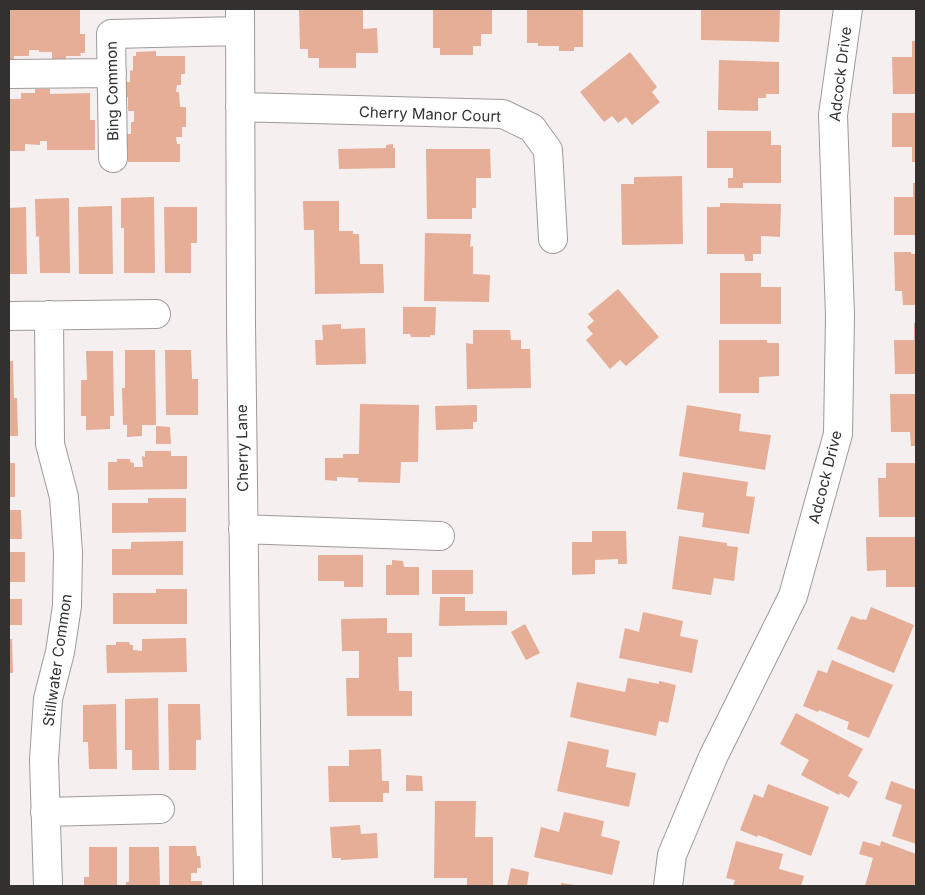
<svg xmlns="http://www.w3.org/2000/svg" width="925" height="895" font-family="Inter,sans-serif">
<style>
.building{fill:#e6ad97}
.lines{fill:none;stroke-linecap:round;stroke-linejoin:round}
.minor-casing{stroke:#9e9a98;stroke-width:30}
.minor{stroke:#fff;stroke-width:28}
.labels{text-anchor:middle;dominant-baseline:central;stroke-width:5;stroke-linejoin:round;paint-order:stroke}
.street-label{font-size:15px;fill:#323130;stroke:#fff}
</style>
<rect width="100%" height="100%" fill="#f5f0ef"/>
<!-- building -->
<path class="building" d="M9 9H80V34H85V53H80L81 56H66V59H52V52H39V50H29V56H14V59H9Z
M299 9H363V29L377 28 378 53H356V68H319V58H308V49H300Z
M433 9H492V34H481V46H473V55H440V48H433Z
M527 9H583V47H574V51H559V46H538V43H527Z
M701 9H780L779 42 701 40Z
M912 41H916V94H893L892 57H912Z
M156 51V56H185V74H181V85H177L176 92H179L180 107H186V127H182V137H176L177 144H180V162H128V149H126L125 134H131V122H134V111H128V97H125V82H130V70L133 71V56H136V52Z
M630 52 657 87 652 92 660 102 632 125 626 117 618 123 612 116 604 122 580 92Z
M719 60 779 62V94H766V98H758V111L718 110Z
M35 89H50V94L90 93V120H95V150H47V141H40V145L25 144V151H9V99H21V93H35Z
M892 113H916V162H912V147H892Z
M707 131H771V145H781V183H743V188H728V178H733V168H707Z
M393 144V148H395V168L339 169 338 149 386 148V145Z
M426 149H490L491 178H476V208H472V219H427Z
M682 176 683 244 622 245 621 184H634V177Z
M913 183H916V235H894V197H913Z
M154 197 155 273H124V228H121V198Z
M69 198 70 273H40L39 236 36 237 35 199Z
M303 201H339V231H353V234H359L360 264H383L384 293 315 294 314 230H304Z
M720 203 781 204 780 237 761 236V254H753V261H745L744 254H707V207H720Z
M112 206 113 274H79L78 207Z
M26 207 27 274H9V208Z
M164 207H197V243H191V273H165Z
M425 233 471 234 470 247 473 246V274L490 275 489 302 424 301Z
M894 252H911V254H916V305H903L902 291H895Z
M720 273H761V287H781V324H720Z
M618 289 659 337 626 366 620 360 610 369 586 340 593 334 587 327 594 321 588 314Z
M403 307H436L435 335H430V337H411L410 334H403Z
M914 323H916V374H895L894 340H914Z
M341 324V329L365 328 366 364 316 365 315 340H323L322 325Z
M473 330H510L511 340H521V349H530L531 388 467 389 466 343 473 344Z
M719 340H767V343H779V376L759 377V393H719Z
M125 350H155L156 425H142V436L127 437V425H123L122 388H125Z
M165 350H191L192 379H198V415H166Z
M86 351H113L114 416H110V429L86 430V416H81V380H87Z
M9 361H13L14 398H17L18 436H9Z
M890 394H916V446H911L910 432H891Z
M360 404 419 405 418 462H401L400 483 358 482V478L337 477V481L325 480V458H343V454H359Z
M477 405V422H473V429L436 430 435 406Z
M687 405 741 414 739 431 771 435 765 470 679 456Z
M156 426 170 427 171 444H156Z
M145 451H171V456H187V489L108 490V462H117V459H130V462L134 463V467H143L142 456 145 457Z
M9 463H15V497H9Z
M886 463H916V517H879L878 478H886Z
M683 472 748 482 746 496 755 497 749 534 702 527 704 513 677 509Z
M148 498H186V532L112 533V503H148Z
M9 510H21L22 539H9Z
M592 531H626L627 564H618V559L595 560V574L572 575V542H592Z
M679 536 727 543V546L738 547 734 581 714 578 711 595 672 589Z
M866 537H916V587H886V570L867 571Z
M183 541V575H112V549H131V542Z
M9 552H25V582H9Z
M318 555H363V587H344V581H318Z
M392 560 403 561 404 567H419V595H386V565H392Z
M432 570H473V594H432Z
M156 589H187V624H113V593H156Z
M440 597H465V611H507V625L439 626Z
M9 599H22V625H9Z
M871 607 914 625 894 673 837 649 851 616 862 620V619L866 620Z
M643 612 683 621 680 636 698 640 692 673 619 658 625 628 639 632Z
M387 618V633H412V657H398L399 691H412V716H347L346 678H359V651H342L341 619Z
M525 624 540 653 526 660 511 632Z
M186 638 187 672 107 673 106 645H116V642H129L130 645H133V650L142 651V639Z
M9 639H12L13 673H9Z
M832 660 893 685 869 738 847 729 849 722 819 710 818 712 803 706 818 670 827 673Z
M628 678 659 684V681L676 685 668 723 659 721 656 736 570 717 577 682 625 692Z
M158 698 159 770H132V750H125V699Z
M116 704 117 769H89L88 742H83V705Z
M168 704H200L201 740H196V770H169Z
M796 713 863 749 848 776 858 782 849 798 840 793 839 795 801 775 809 760 780 744Z
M568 741 609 750 606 767 636 773 629 807 557 791Z
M381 749 382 781H389V793H383V802H329L328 766H349V750Z
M406 775 422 776 423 791H406Z
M891 781 916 790V844L892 836 902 805 885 799Z
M768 784 829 807 811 856 758 835 757 837 740 830 754 794 763 798Z
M435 801H476L475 837H493V885H467V878H434Z
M564 812 604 821 601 836 620 841 612 875 534 857 541 827 559 832Z
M360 825 361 834 377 833 378 858 341 860V858H332L330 827Z
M736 841 783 854 779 869 804 876 801 886H733L735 880 726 878Z
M863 841 880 846 881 841 916 854V886H865L873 858 859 854Z
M169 846H196L197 856H200L201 868H197V873H191V881H202V886H169Z
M89 847H117V886H84V877H89Z
M129 847H159L160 886H126V882H129Z
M511 868 529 872 527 886H507Z
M561 883 575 885V886H561Z"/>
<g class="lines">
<defs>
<path id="minor" d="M240 9 241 323 248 886
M9 74 112 73
M240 107 503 114 532 128 548 150 553 239
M113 158 111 34 240 31
M9 316 156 314
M243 529 440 536
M45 812 160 809
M48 886 44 760 48 699 60 652 67 606 68 553 64 497 50 444 49 315
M668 886 672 855 713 757 793 596 838 434 840 316 833 115 848 9"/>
</defs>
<!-- minor casing -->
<use href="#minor" class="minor-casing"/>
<!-- minor -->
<use href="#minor" class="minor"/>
</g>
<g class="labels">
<!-- street labels -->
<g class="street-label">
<text transform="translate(840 74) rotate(-83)">Adcock Drive</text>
<text transform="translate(112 91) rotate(-91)">Bing Common</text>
<text transform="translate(430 114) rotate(2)">Cherry Manor Court</text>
<text transform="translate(242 448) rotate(-91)">Cherry Lane</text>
<text transform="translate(825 477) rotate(-76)">Adcock Drive</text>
<text transform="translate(57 660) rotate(-82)">Stillwater Common</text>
</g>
</g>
<!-- border -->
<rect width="925" height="895" fill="none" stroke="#323130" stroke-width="20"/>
</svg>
